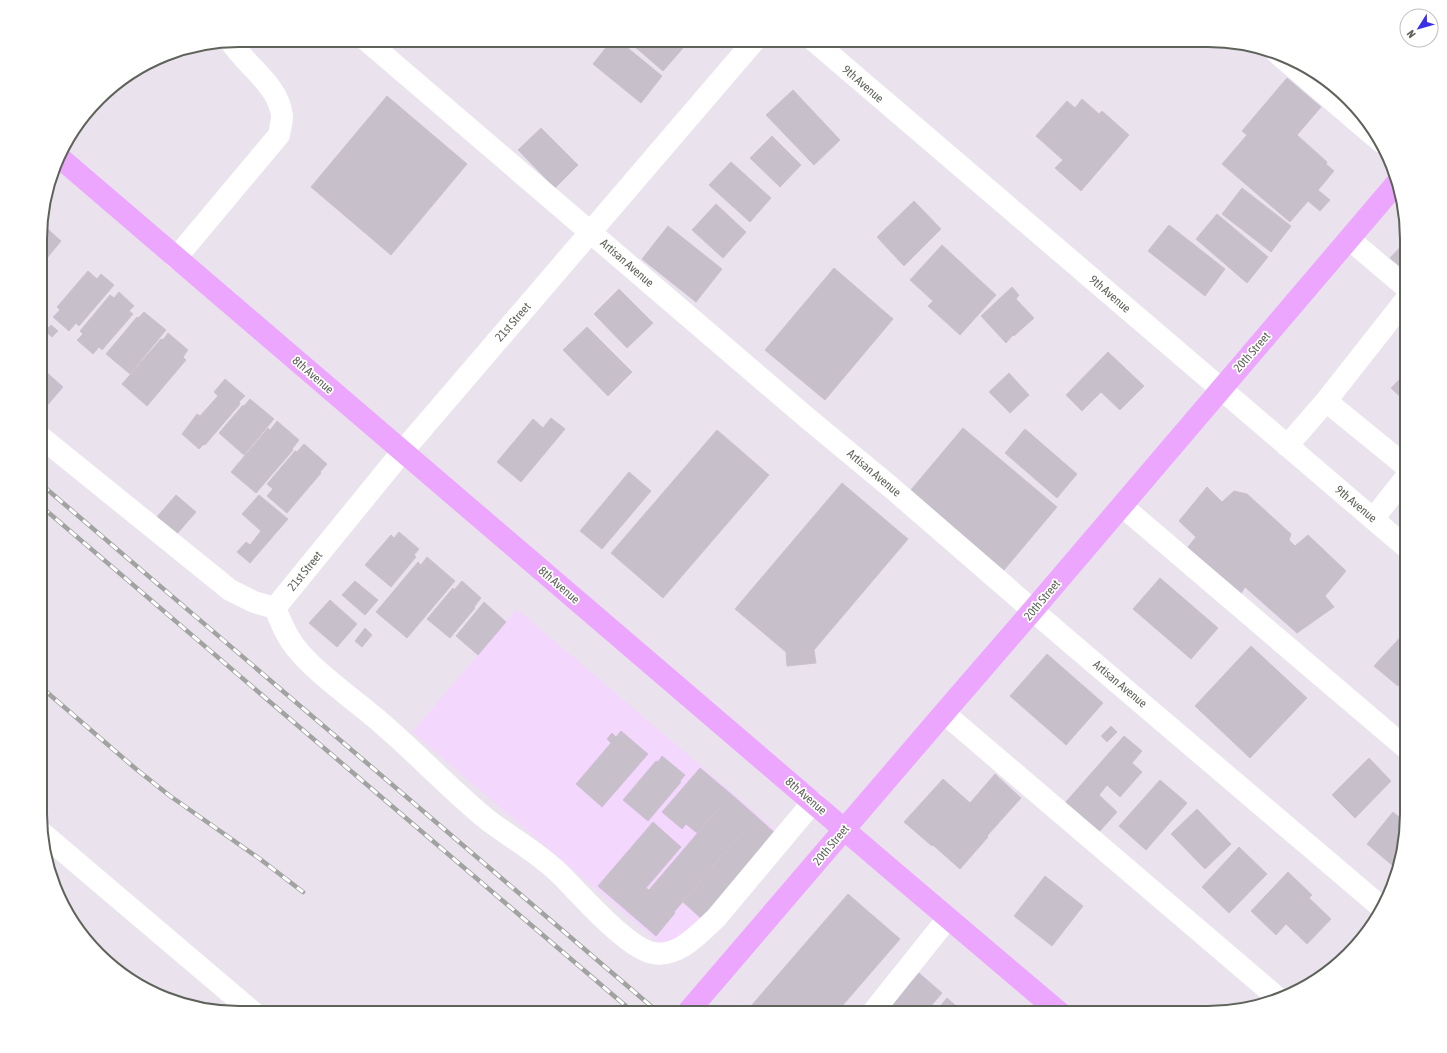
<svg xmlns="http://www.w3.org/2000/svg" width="1447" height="1053" font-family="'Asap Condensed',sans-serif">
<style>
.commercial{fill:#f3d7fd}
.building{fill:#c7c0cb;stroke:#ccc0d2}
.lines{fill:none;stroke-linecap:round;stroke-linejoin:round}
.minor{stroke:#fff;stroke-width:22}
.major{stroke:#eda6fe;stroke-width:22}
.rail-casing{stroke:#a1a3a0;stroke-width:4.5}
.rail{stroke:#fff;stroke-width:3;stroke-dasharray:9;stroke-linecap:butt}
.labels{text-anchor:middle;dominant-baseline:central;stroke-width:3.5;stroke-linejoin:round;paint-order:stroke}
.street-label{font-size:12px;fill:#5e635a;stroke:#fff}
.rim{fill:none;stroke:#5e635a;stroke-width:2}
</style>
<rect width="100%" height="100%" fill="#eae2ed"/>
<!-- commercial -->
<path class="commercial" d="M517 609 777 831 672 954 412 732Z"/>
<!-- building -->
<path class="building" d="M612 40H618L662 76 641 103 593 64Z
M627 40H673L683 48 663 71Z
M1287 78 1321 107 1297 135 1327 162 1326 164 1334 171 1318 190 1330 200 1320 211 1308 201 1290 222 1222 164 1247 135 1242 131Z
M793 90 840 140 814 165 766 115Z
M387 96 467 164 391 255 311 187Z
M1082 99 1099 114 1102 111 1129 135 1081 191 1055 168 1063 160 1036 136 1067 101 1075 108Z
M541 128 578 165 555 188 518 150Z
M772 136 801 165 780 187 750 158Z
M731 162 771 198 750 222 709 185Z
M1242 188 1291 226 1271 252 1222 214Z
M914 201 941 229 904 266 877 237Z
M716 204 746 232 723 258 692 230Z
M1217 214 1268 257 1247 283 1196 239Z
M42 224 61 241 42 264Z
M1169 225 1225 269 1205 296 1148 251Z
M668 226 722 269 696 302 642 259Z
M1407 240V272L1390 258Z
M942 245 996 295 960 335 928 306 933 301 910 280Z
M834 268 893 319 825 400 765 350Z
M88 271 97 279 101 274 114 285 79 326 76 323 69 331 53 317 60 310 57 307Z
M1012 287 1019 295 1016 299 1034 318 1014 336 1013 335 1006 343 981 316Z
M619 289 653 323 627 348 594 314Z
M119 292 134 306 129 311 133 314 102 350 99 347 93 354 77 340 83 334 80 331 110 295 114 298Z
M144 312 166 330 130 374 106 354 137 317 138 318Z
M51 325 58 331 52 337 45 331Z
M587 327 632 372 608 396 563 350Z
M168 333 188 350 183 357 186 360 147 406 122 384 161 339 163 340Z
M42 335 48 341 42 348Z
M1108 352 1144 386 1120 410 1101 392 1082 411 1066 395Z
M45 371 63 387 44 409 42 407V375Z
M1407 372V403L1391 388Z
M1009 373 1029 395 1010 413 989 392Z
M225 379 245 396 239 402 240 404 205 445 204 444 199 449 182 434 197 414 200 416 218 396 214 392Z
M250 399 274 419 244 455 219 433 243 405 244 406Z
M551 418 565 429 521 482 497 462 533 419 543 428Z
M277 421 299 440 292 449 293 450 256 493 231 472 268 428 270 430Z
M963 428 1057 507 1004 570 910 491Z
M1025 429 1077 474 1057 498 1005 453Z
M717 430 769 475 663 598 611 553Z
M304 444 327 464 320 472 321 473 287 513 267 496 273 489 267 484 295 451 297 452Z
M629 472 651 491 602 549 580 531Z
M842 483 908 539 814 650 816 663 787 666 786 652 735 609Z
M1207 487 1222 502 1234 491 1247 494 1291 534 1289 540 1295 546 1308 535 1346 571 1325 596 1334 607 1297 633 1245 587 1240 595 1188 547 1196 537 1179 521Z
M176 495 196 512 176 535 156 518Z
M259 495 288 519 250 563 237 552 246 542 250 545 261 531 242 514Z
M399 532 419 549 414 555 416 557 391 587 365 565 391 535 394 538Z
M427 557 455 581 407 638 376 612 418 562 421 565Z
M1160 578 1218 628 1191 659 1133 609Z
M355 581 378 600 365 615 342 595Z
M462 581 481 598 474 607 475 608 450 638 427 619 453 588 454 590Z
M330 600 357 624 337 647 309 623Z
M484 602 506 622 478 655 456 636Z
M365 628 372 635 362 647 355 641Z
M1407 630V676L1398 686 1374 666Z
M1251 646 1307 698 1250 758 1195 706Z
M1047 654 1103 703 1066 745 1010 696Z
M1111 726 1117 732 1107 742 1101 736Z
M621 731 648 754 602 807 576 784 611 743 607 739 612 733 616 737Z
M1124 736 1142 751 1132 763 1142 772 1120 797 1107 785 1099 795 1117 812 1099 832 1065 803Z
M662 756 685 775 680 781 681 782 648 821 623 800 656 761 658 762Z
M1369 758 1391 781 1355 818 1332 795Z
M700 768 731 794 697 833 686 824 682 829 662 812Z
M995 774 1021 798 987 836 988 837 960 869 933 845 932 846 904 822 943 779 970 803Z
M1160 780 1187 803 1146 850 1119 826Z
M731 794 756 816 674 912 675 913 656 936 598 886 653 822 681 847 646 888 649 890Z
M1197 809 1231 844 1205 869 1171 834Z
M1393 812 1407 824 1398 870 1367 844Z
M756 816 776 834 703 920 683 902Z
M1239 847 1267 874 1229 913 1202 887Z
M1288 872 1312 895 1309 898 1331 919 1307 944 1286 924 1276 935 1251 911Z
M1045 876 1083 906 1052 946 1014 916Z
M848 894 900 939 836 1013H745Z
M112 961 125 972 123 975 118 972 110 964Z
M919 973 942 993 925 1013H887L885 1011Z
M947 998 964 1013H930L934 1008 937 1010Z"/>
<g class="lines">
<!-- minor -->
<path class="minor" d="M366 40 806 417 893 489 1059 633 1381 907
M813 40 1407 548
M1277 53 1381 142
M1349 239 1407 288
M176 258 279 135C280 129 282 122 282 116 279 85 246 66 231 42
M1326 401 1407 467
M42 438 230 590 254 602 275 608C281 622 286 636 296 648 315 672 349 696 373 716 413 749 448 788 489 821 513 839 540 854 561 875 581 895 627 948 653 953 678 958 700 933 716 918L813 802
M1287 446 1326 401 1407 298
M1122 506 1407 749
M1373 519 1407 476
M275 608 402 452 755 40
M944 713 1279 999
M42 833 254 1013
M872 1013 948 918"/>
<!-- major -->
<path class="major" d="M59 157 881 861 1060 1013
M687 1013 944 713 1033 610 1395 185"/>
<defs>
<path id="rail" d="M42 485 659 1013
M42 507 634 1013
M42 688 136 769 170 796 260 859 303 892"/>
</defs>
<!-- rail casing -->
<use href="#rail" class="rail-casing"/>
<!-- rail -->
<use href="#rail" class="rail"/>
</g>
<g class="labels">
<!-- street labels -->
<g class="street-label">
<text transform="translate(863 84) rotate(41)">9th Avenue</text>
<text transform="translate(627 263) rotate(41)">Artisan Avenue</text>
<text transform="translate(1110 294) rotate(41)">9th Avenue</text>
<text transform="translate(513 322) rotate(-49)">21st Street</text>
<text transform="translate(1252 352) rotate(-49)">20th Street</text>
<text transform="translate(313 375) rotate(41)">8th Avenue</text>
<text transform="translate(874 473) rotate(40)">Artisan Avenue</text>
<text transform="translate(1356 504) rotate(40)">9th Avenue</text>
<text transform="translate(305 571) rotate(-51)">21st Street</text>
<text transform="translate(559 585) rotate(41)">8th Avenue</text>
<text transform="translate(1042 600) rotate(-50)">20th Street</text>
<text transform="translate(1120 684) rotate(40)">Artisan Avenue</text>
<text transform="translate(806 796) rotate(41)">8th Avenue</text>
<text transform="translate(831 845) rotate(-50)">20th Street</text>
</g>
</g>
<!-- crop -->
<path d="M0 0H1447V1053H0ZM239 47H1208A192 192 0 0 1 1400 239V814A192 192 0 0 1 1208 1006H239A192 192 0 0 1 47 814V239A192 192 0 0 1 239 47Z" fill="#fff" fill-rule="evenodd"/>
<path class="rim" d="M239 47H1208A192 192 0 0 1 1400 239V814A192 192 0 0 1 1208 1006H239A192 192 0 0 1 47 814V239A192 192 0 0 1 239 47Z"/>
<!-- north arrow -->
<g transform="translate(1419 28) rotate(233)"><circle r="19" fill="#ffffff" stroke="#bfc1bd"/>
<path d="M0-3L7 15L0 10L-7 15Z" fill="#392fe6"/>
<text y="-6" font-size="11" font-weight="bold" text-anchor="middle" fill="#5e635a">N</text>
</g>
</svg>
